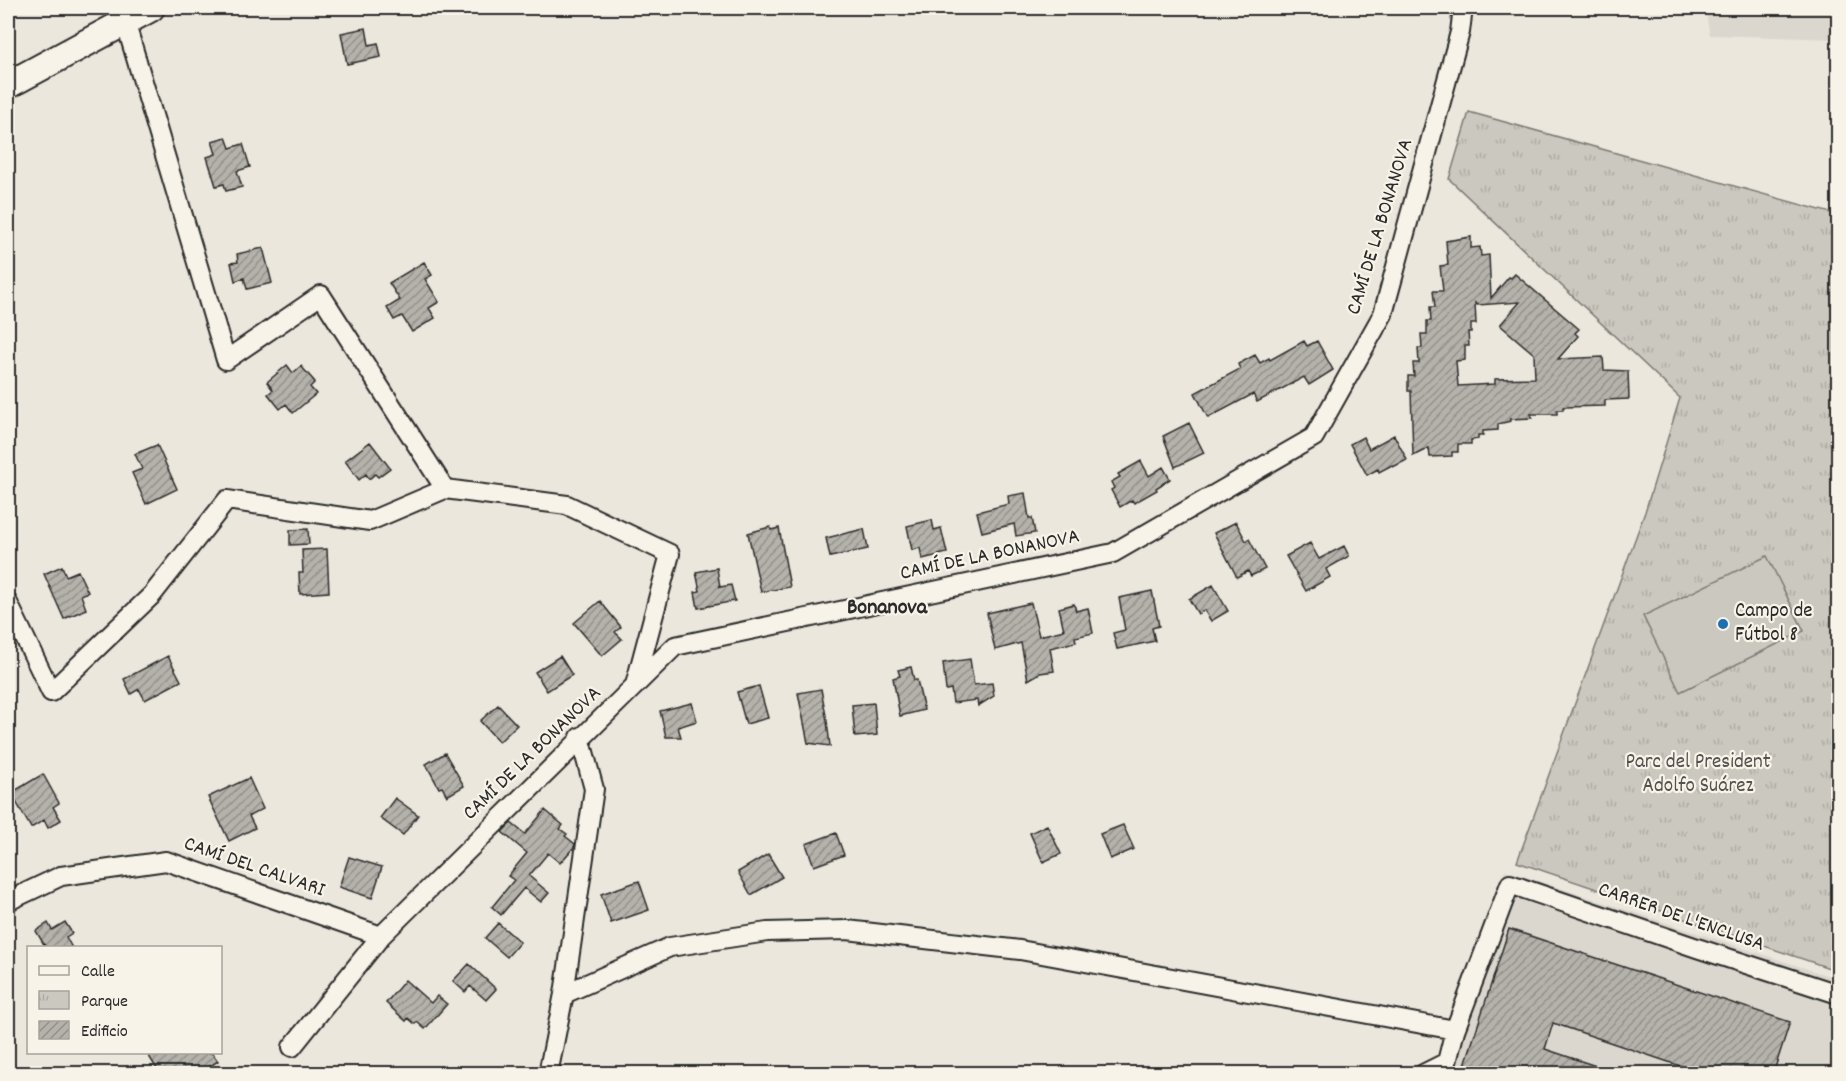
<svg xmlns="http://www.w3.org/2000/svg" width="1846" height="1081" font-family="Dekko,sans-serif">
<style>
.built{fill:#dbd7ce}
.park{fill:url(#park-tufts);stroke:#7b7a75;stroke-width:1.5}
.pitch{fill:#cbc8bf;stroke:#7b7a75;stroke-width:1.5}
.building{fill:url(#building-hatch);stroke:#2b2b2b;stroke-width:1.5;fill-rule:evenodd}
.lines{fill:none;stroke-linecap:round;stroke-linejoin:round}
.minor-casing{stroke:#2b2b2b;stroke-width:22}
.secondary-casing{stroke:#2b2b2b;stroke-width:30}
.minor{stroke:#f7f3e8;stroke-width:18}
.secondary{stroke:#f7f3e8;stroke-width:26}
.poi-dot{fill:#1f6fb2;stroke:#f7f3e8;stroke-width:2}
.labels{text-anchor:middle;dominant-baseline:central;stroke-width:4.5;stroke-linejoin:round;paint-order:stroke}
.street-label{font-size:21px;fill:#2b2b2b;stroke:#f7f3e8}
.poi-label{font-size:21px;fill:#2b2b2b;stroke:#f7f3e8;text-anchor:start}
.park-label{font-size:21px;fill:#535250;stroke:#f7f3e8}
.neighbourhood-label{font-size:22px;font-weight:bold;fill:#2b2b2b;stroke:#f7f3e8}
</style>
<defs>
<pattern id="park-tufts" width="24" height="20" patternUnits="userSpaceOnUse" patternTransform="scale(1.5)"><rect width="24" height="20" fill="#cbc8bf"/><path d="M3 7l-1-3M5 7V3M7 7l1-3M15 17l-1-3M17 17v-4M19 17l1-3" fill="none" stroke="#aeaca4"/></pattern>
<pattern id="building-hatch" width="6" height="6" patternUnits="userSpaceOnUse" patternTransform="scale(1.5)"><rect width="6" height="6" fill="#b5b2ab"/><path d="M-1 1l2-2M0 6l6-6M5 7l2-2" fill="none" stroke="#93918b"/></pattern>
</defs>
<rect width="100%" height="100%" fill="#ebe7dd"/>
<filter id="ink" filterUnits="userSpaceOnUse"><feTurbulence type="fractalNoise" baseFrequency=".0167" numOctaves="2"/><feDisplacementMap in="SourceGraphic" scale="12" xChannelSelector="R" yChannelSelector="G"/><feConvolveMatrix kernelMatrix="1 2 1 2 8 2 1 2 1" color-interpolation-filters="sRGB"/></filter>
<g filter="url(#ink)">
<!-- built -->
<path class="built" d="M1705 8H1838V39L1710 35Z
M1505 870 1838 979V1073L1434 1074Z"/>
<!-- park -->
<path class="park" d="M1469 112 1838 215V971L1517 862 1645 512 1680 398 1449 179Z"/>
<!-- pitch -->
<path class="pitch" d="M1767 556 1804 631 1680 692 1643 616Z"/>
<!-- building -->
<path class="building" d="M366 28 369 45 378 43 381 57 347 64 341 33Z
M226 137 230 148 243 144 250 167 237 171 242 187 226 191 224 184 216 186 207 157 216 154 212 141Z
M1471 237V248L1480 247 1481 256 1489 255 1491 298 1509 277 1511 278 1515 274 1579 329 1575 333 1578 336 1558 359 1603 357 1604 370 1628 371 1629 399 1605 400V406L1563 407V410H1557V414H1531L1532 418 1510 419 1511 421 1498 424V430L1483 431V435H1478V439L1471 440V444H1458V452H1452V456L1430 457 1429 448 1413 456 1411 391H1408V376H1414L1413 363H1419L1418 348H1422L1421 334H1427V321H1431L1430 307H1435L1433 291H1443L1440 266 1448 265 1446 241ZM1520 302 1500 325 1534 354 1535 378 1495 379V384L1458 386 1456 361 1465 360V346H1469L1468 332H1471V324H1476L1475 303 1477 305Z
M263 248 272 283 247 289 244 278 235 281 231 263 238 262 237 254Z
M424 262 432 275 425 279 439 302 429 308 435 318 412 332 402 316 394 320 387 308 400 300 389 283Z
M1304 341 1307 346 1317 341 1333 370 1309 385 1304 377 1257 402 1253 394 1208 418 1195 393 1240 369 1238 364 1255 355 1260 363 1269 358 1270 360Z
M287 365 293 373 301 366 315 382 310 387 316 394 293 413 286 404 280 409 268 394 273 390 267 382Z
M1189 423 1204 453 1175 467 1163 436Z
M1394 435 1407 460 1393 467 1392 465 1379 472 1378 469 1367 475 1350 444 1363 437 1369 449Z
M370 442 390 468 378 477 375 474 369 479 366 474 359 480 345 461Z
M157 445 177 489 146 504 132 473 142 469 135 454Z
M1141 461 1149 476 1163 467 1170 479 1156 488 1157 490 1134 503 1132 500 1120 507 1111 490 1114 488 1111 482 1120 477 1118 474Z
M1025 493 1029 518H1032L1035 533 1016 536 1014 524 982 532 977 512 1009 504 1008 496Z
M932 520 934 530 941 528 947 553 922 559 920 548 912 550 907 526Z
M1236 522 1246 541 1249 539 1265 569 1251 576 1248 571 1237 577 1214 533Z
M770 527 771 530 779 528 790 587 761 592 748 533Z
M308 529 309 544 290 545V530Z
M864 529 868 549 830 557 826 538Z
M1310 543 1319 559 1344 546 1349 556 1326 569 1330 577 1306 591 1286 556Z
M327 549 329 592 300 594 299 573H303L302 550Z
M62 566 66 576 78 571 88 592 81 595 86 609 64 619 44 574Z
M717 568 720 587 731 585 735 601 698 608 695 592 700 591 696 572Z
M1213 585 1228 611 1211 621 1204 610 1198 614 1189 599Z
M1152 591 1159 626 1152 628 1155 641 1117 649 1113 633 1125 630 1119 598Z
M600 601 621 627 615 632 622 639 602 656 574 623Z
M1031 603 1039 636 1064 630 1059 608 1074 604 1076 611 1088 608 1093 633 1075 637 1076 642 1050 648 1054 671 1040 673 1028 680 1021 643 995 650 987 613Z
M168 656 181 681 145 700 139 689 131 694 124 679Z
M560 656 572 675 547 691 535 672Z
M970 659 974 685 992 683 994 696 978 706 977 700 953 703 951 689 946 690 943 663Z
M911 667 914 680H917L924 710 900 716 893 678 900 676 898 670Z
M759 686 768 718 746 724 737 692Z
M821 689 827 721 830 746 808 743 798 693Z
M692 703 697 721 678 727 681 737H666L660 711Z
M874 703 877 735 855 737 852 705Z
M498 705 517 725 499 742 480 721Z
M445 753 464 786 447 796 442 787 439 788 426 764Z
M43 774 59 803 53 807 61 820 48 828 44 820 31 828 11 793Z
M249 778 263 809 249 816 255 828 229 841 208 797Z
M395 798 418 815 403 835 380 818Z
M545 810 563 825 560 829 567 834 565 836 575 844 574 847 560 863 548 853 529 876 549 893 541 902 524 888 501 915 492 907 514 880 508 876 527 853 502 832 511 823 525 834Z
M1047 825 1061 854 1043 862 1030 833Z
M1123 825 1134 849 1110 859 1100 834Z
M836 833 844 855 814 866 806 844Z
M768 854 782 877 751 895 738 872Z
M349 857 382 867 372 898 339 887Z
M639 881 649 910 611 923 601 894Z
M65 922 72 933 66 937 72 948H46L36 931 48 923 52 930Z
M498 923 520 942 507 957 485 938Z
M1509 929 1790 1022 1773 1074H1704L1553 1023 1545 1049 1611 1071 1610 1074H1462Z
M469 964 496 989 486 1000 470 986 465 992 453 981Z
M405 980 431 1003 437 996 447 1004 425 1029 417 1022 415 1024 408 1018 406 1021 386 1003Z
M147 1053H212L218 1061 198 1074H160Z"/>
<g class="lines">
<defs>
<path id="minor" d="M125 21 226 360 321 295 445 489
M8 603 51 692 152 595 227 500 370 521 445 489 567 505 670 554 635 685
M8 901 61 876 166 861 381 936
M564 994 670 947 767 932 847 930 1020 950 1455 1030
M292 1047 381 936 675 646 1113 553 1314 437 1383 314 1460 32 1463 8
M548 1074 564 994 594 789 580 737
M1423 1074 1447 1062
M1444 1074 1455 1030 1510 884 1697 948 1838 994"/>
<path id="secondary" d="M8 85 151 8"/>
</defs>
<!-- minor casing -->
<use href="#minor" class="minor-casing"/>
<!-- secondary casing -->
<use href="#secondary" class="secondary-casing"/>
<!-- minor -->
<use href="#minor" class="minor"/>
<!-- secondary -->
<use href="#secondary" class="secondary"/>
</g>
</g>
<!-- markers -->
<circle class="poi-dot" cx="1723" cy="624" r="6"/>
<g class="labels">
<!-- street labels -->
<g class="street-label">
<text transform="translate(1381 227) rotate(-73)">CAMÍ DE LA BONANOVA</text>
<text transform="translate(990 556) rotate(-12)">CAMÍ DE LA BONANOVA</text>
<text transform="translate(533 754) rotate(-44)">CAMÍ DE LA BONANOVA</text>
<text transform="translate(254 868) rotate(19)">CAMÍ DEL CALVARI</text>
<text transform="translate(1681 918) rotate(19)">CARRER DE L'ENCLUSA</text>
</g>
<!-- poi labels -->
<g class="poi-label">
<text x="1735" y="612">Campo de<tspan x="1735" dy="24">Fútbol 8</tspan></text>
</g>
<!-- park labels -->
<g class="park-label">
<text x="1698" y="763">Parc del President<tspan x="1698" dy="24">Adolfo Suárez</tspan></text>
</g>
<!-- neighbourhood labels -->
<g class="neighbourhood-label">
<text x="887" y="608">Bonanova</text>
</g>
</g>
<!-- margin -->
<rect width="1846" height="1081" fill="none" stroke="#f7f3e8" stroke-width="30"/>
<rect x="15" y="15" width="1816" height="1051" fill="none" stroke="#2b2b2b" stroke-width="2" filter="url(#ink)"/>
<!-- legend -->
<rect x="27" y="946" width="195" height="108" fill="#f7f3e8" stroke="#a5a39c" stroke-width="1.5"/>
<rect x="39" y="966" width="30" height="9" fill="#f7f3e8" stroke="#a5a39c" stroke-width="1.5"/>
<text x="81" y="976" font-size="18" fill="#2b2b2b">Calle</text>
<rect x="39" y="991" width="30" height="18" fill="url(#park-tufts)" stroke="#a5a39c" stroke-width="1.5"/>
<text x="81" y="1006" font-size="18" fill="#2b2b2b">Parque</text>
<rect x="39" y="1021" width="30" height="18" fill="url(#building-hatch)" stroke="#a5a39c" stroke-width="1.5"/>
<text x="81" y="1036" font-size="18" fill="#2b2b2b">Edificio</text>
</svg>
